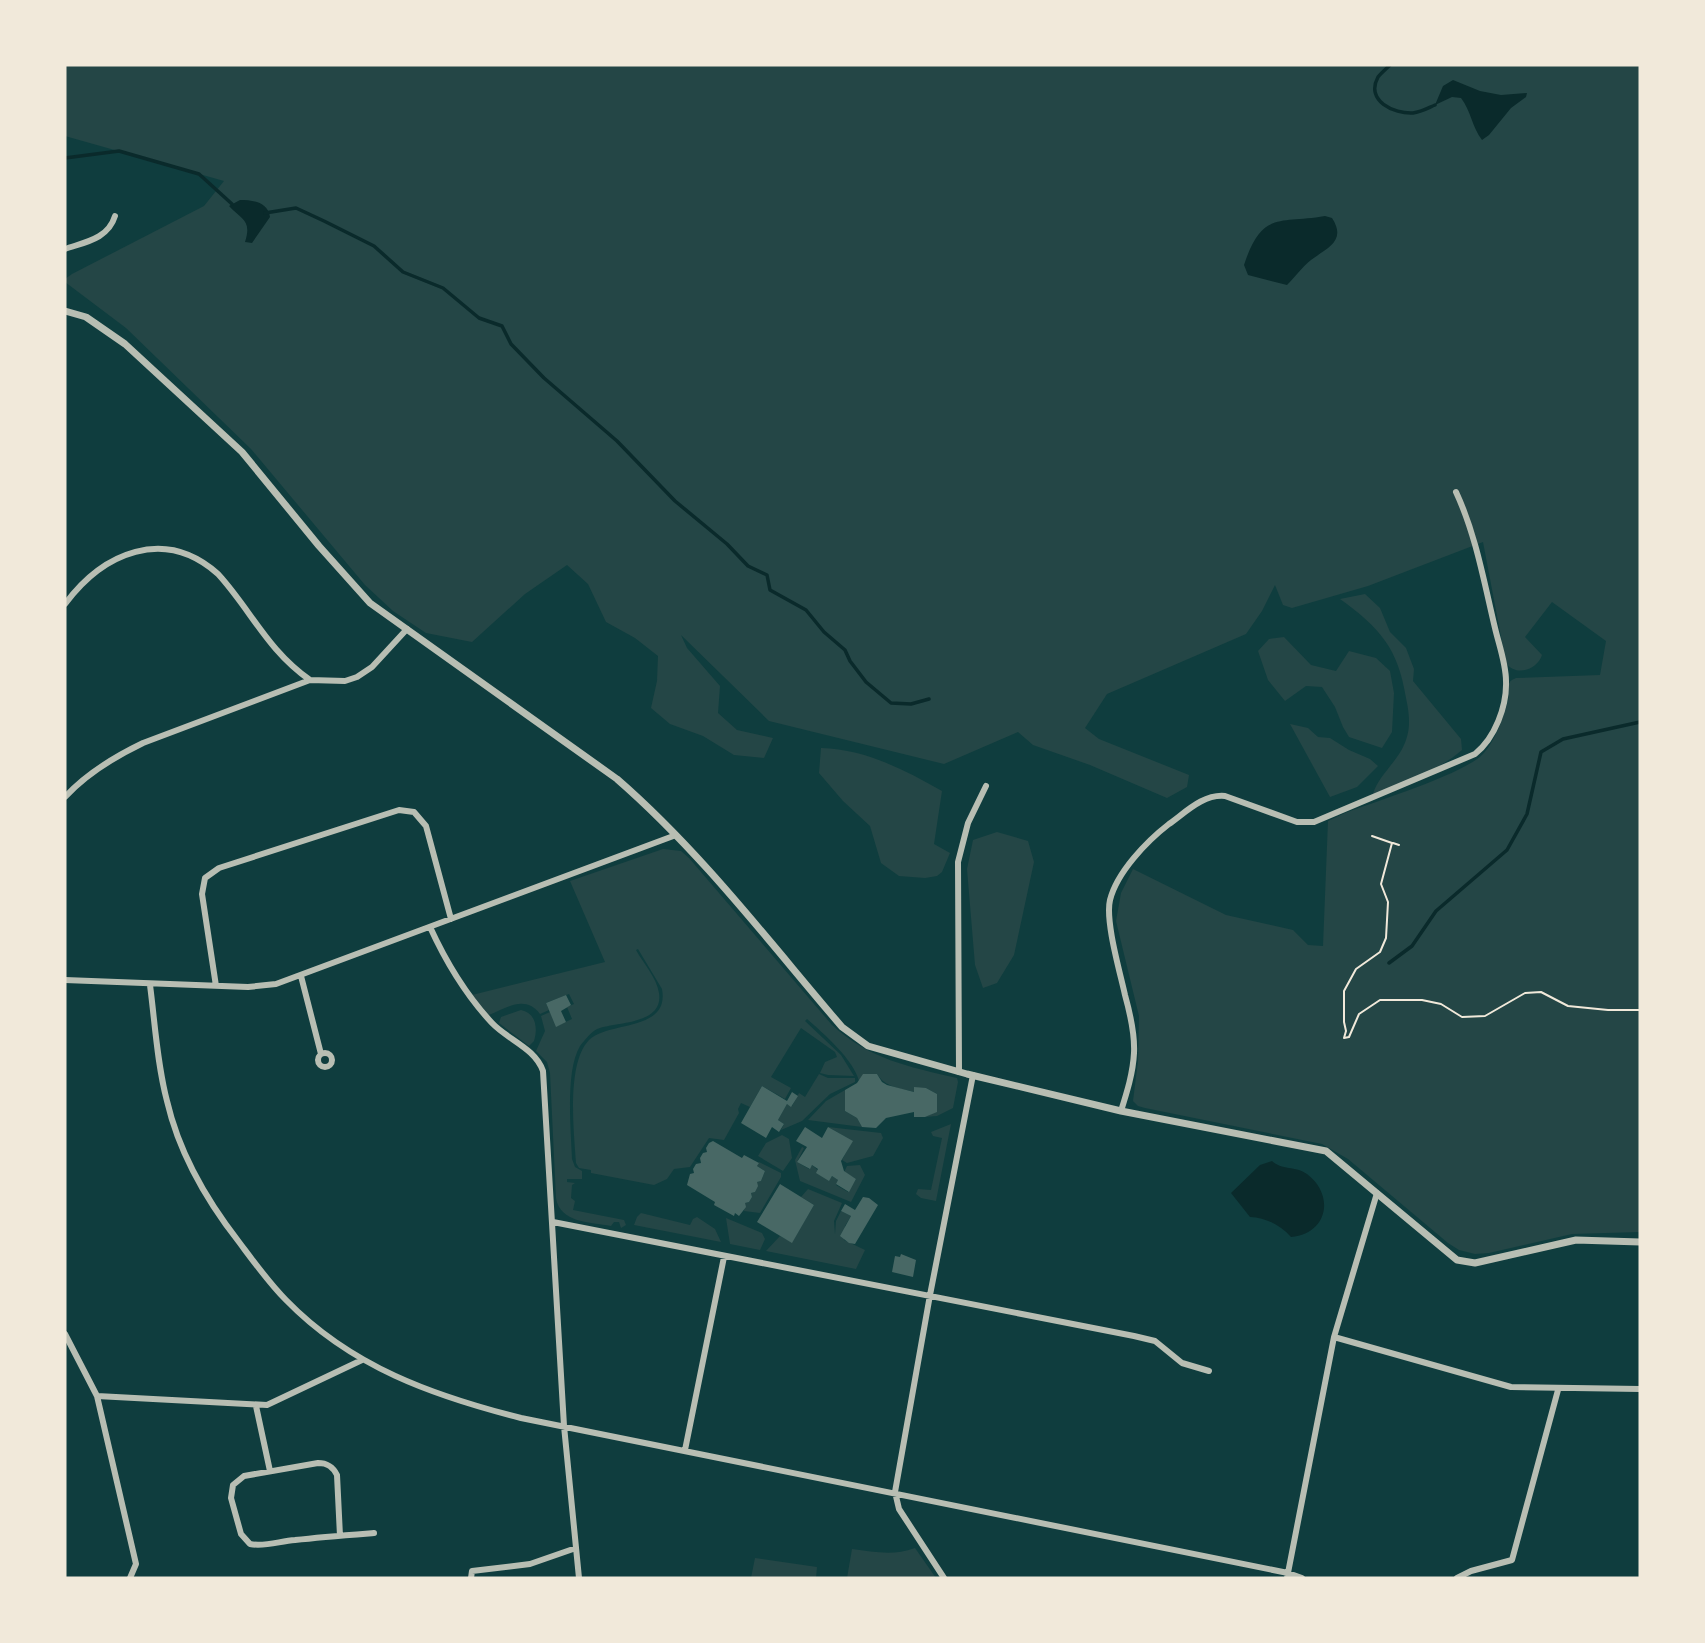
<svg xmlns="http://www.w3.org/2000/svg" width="1705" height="1643" font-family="Ubuntu,sans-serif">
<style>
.green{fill:#244646}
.water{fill:#0a2a2b}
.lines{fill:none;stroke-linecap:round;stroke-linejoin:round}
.stream{stroke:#0a2a2b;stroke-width:3.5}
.building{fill:#486865}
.path{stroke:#f1e9da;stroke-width:2}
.minor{stroke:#b8beb3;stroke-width:6}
.tertiary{stroke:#b8beb3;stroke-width:7}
</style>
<rect width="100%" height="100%" fill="#0f3d3e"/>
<!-- green -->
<path class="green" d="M65 65H1640V1232L1572 1234 1489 1253 1475 1254 1459 1250 1448 1243 1348 1159 1322 1144 1145 1108 1138 1106 1133 1101 1138 1061 1139 1016 1116 921 1121 893 1133 869 1226 915 1293 930 1308 945 1323 946 1328 821 1345 813C1374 802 1464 774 1483 754 1495 741 1503 719 1508 701 1509 696 1508 691 1509 685 1510 680 1512 680 1516 678L1600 675 1606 641 1552 602 1525 637 1542 655C1537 670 1516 677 1506 663L1483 542 1368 586 1292 608 1283 605 1275 585 1262 611 1246 634 1107 694 1085 728 1099 739 1189 775 1187 787 1167 798 1090 765 1033 745 1018 732 944 764 769 721 681 635 687 648 720 686 718 713 737 730 773 738 764 758 734 755 703 736 670 724 651 708 657 681 658 656 635 638 606 622 588 584 567 565 525 594 472 642 426 633 393 611 365 585 251 449 126 328 65 282V279L72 274 204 206 224 181 65 136Z
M1365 594 1380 608 1390 632 1406 648 1414 669 1413 681 1461 739 1462 750C1437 772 1403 782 1373 794 1379 774 1399 761 1406 740 1411 726 1409 712 1406 698 1398 648 1380 628 1340 599Z
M1284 637 1311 665 1336 671 1349 651 1376 658 1390 671 1394 693 1392 732 1382 748 1349 737 1343 727 1335 707 1322 687 1306 686 1285 701 1268 680 1258 651 1269 639Z
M1290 724 1308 728 1318 737 1330 738 1349 750 1370 759 1378 766 1357 787 1330 797Z
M821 748C865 749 905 770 942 791L934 844 950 853 942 872 937 876 925 878 899 876 881 863 870 826 843 801 819 773Z
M997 832 1028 841 1034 862 1014 955 997 983 983 988 975 965 967 869 973 840Z
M663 849 681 851 689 858 832 1025C869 1059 909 1067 957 1078L958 1082 953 1108 937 1116 925 1117 937 1111V1094L926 1088H914V1092C899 1088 885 1087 877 1074H864L859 1081C854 1060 823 1033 807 1019L805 1021 841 1055 854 1076 828 1075 820 1073 825 1062 837 1057 835 1052 801 1028 771 1077 791 1088 785 1099 762 1086 750 1107 741 1103 738 1109 739 1113 724 1140 709 1138 690 1167 674 1169 667 1179 654 1185 591 1173V1170L579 1168 576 1163C574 1132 566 1064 589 1040 608 1021 670 1032 662 989L638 949 636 950C643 963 657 978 659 993 664 1024 618 1022 600 1028 592 1030 585 1040 580 1046 565 1071 571 1130 572 1159L575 1167 582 1171V1179H567V1182L575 1183 572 1185 571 1198 575 1201 573 1210 624 1220 626 1225 621 1228 619 1222H614L611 1226C590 1222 560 1223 556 1198L550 1073 547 1062 536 1051 545 1031 541 1016 550 1012 557 1026 572 1019 567 1007 574 1004 569 994 546 1003 549 1010 540 1014C526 995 507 1007 489 1015L472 995 605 962 570 881Z
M521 1010C536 1013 538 1028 534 1041L529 1046 499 1023 501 1017Z
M819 1074 828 1078H855V1082L830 1094 802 1121 781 1130 784 1124 778 1120 787 1104 792 1106 799 1093 805 1097Z
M845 1090V1111L857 1118 862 1127 808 1120 826 1101Z
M951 1124 936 1201 921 1198 916 1194 918 1189 931 1190 942 1138 933 1136 931 1132Z
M828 1127 881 1133 883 1138 873 1156 847 1163 842 1160 852 1141Z
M782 1135 789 1139 792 1158 783 1171 758 1156 766 1143Z
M802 1147 804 1148 797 1162 809 1169 812 1165 829 1180 832 1176 838 1180 836 1185 848 1192 856 1179 844 1172 847 1166 860 1165 865 1175 851 1202 800 1181 795 1160Z
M759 1162 781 1173V1177L760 1213 744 1211 745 1203 749 1202 752 1197 751 1193 755 1192 757 1182 761 1181 765 1171 757 1166Z
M808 1189 842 1203 834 1221 835 1234 836 1221 841 1211 851 1216 845 1226 844 1240 865 1250 856 1269 766 1251 780 1236 792 1242 814 1205 801 1197Z
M641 1213 690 1225 693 1219 697 1217 715 1229 721 1242 634 1225 637 1217Z
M726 1218 762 1233 765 1239 760 1250 730 1244Z
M915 1548 936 1578H847L852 1549C875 1552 893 1556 915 1548Z
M755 1558 817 1567 816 1578H751Z"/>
<!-- water -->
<path class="water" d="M1453 80 1480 91 1501 95 1527 93 1526 97 1511 108 1489 135 1482 140C1472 127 1471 111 1461 98L1452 97 1435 105 1443 86Z
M240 200C253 200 268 202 270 217L252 243 245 242C252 220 242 220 229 206Z
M1325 216 1332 218C1347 241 1327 248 1311 260 1302 267 1295 277 1287 285L1248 275 1244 265C1262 210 1279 224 1325 216Z
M1272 1161C1281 1170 1296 1166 1307 1174 1335 1195 1328 1234 1291 1237 1280 1225 1267 1218 1250 1217L1231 1193 1260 1165Z"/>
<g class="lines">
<!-- stream -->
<path class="stream" d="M1390 65C1387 68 1381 73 1378 77 1365 101 1394 114 1413 113 1421 112 1428 108 1435 105
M65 158 119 151 199 174 232 204
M265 213 296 208 324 221 374 246 403 272 443 288 479 318 502 326 511 344 544 378 617 441 675 501 727 544 748 566 767 575 770 590 806 610 824 632 845 650 850 661 866 682 891 703 911 704 929 699
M1389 963 1412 946 1436 911 1507 850 1527 814 1541 752 1563 739 1640 722"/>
</g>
<!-- building -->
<path class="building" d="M566 995 571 1005 561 1011 566 1022 556 1027 546 1003Z
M863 1074H877L882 1082 887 1085 914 1092V1087L926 1088 937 1094V1112L925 1117H914V1112L886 1118 876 1128 862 1127 857 1118 845 1111V1090L857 1083Z
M762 1086 787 1101 792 1092 798 1096 791 1107 787 1104 778 1120 784 1124 779 1132 772 1127 766 1138 741 1123Z
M805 1127 822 1138 828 1127 853 1141 841 1161 844 1171 856 1179 849 1192 836 1184 838 1180 832 1176 829 1181 816 1173 818 1169 812 1165 810 1169 797 1162 807 1147 796 1141Z
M713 1141 742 1158 744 1155 759 1163 757 1166 765 1171 761 1181 757 1182 758 1186 755 1192 751 1193 752 1197 749 1202 745 1203 746 1207 739 1216 735 1213 734 1216 714 1205 715 1202 687 1185 690 1174 694 1173 693 1169 696 1164 701 1163 700 1158 703 1153 707 1152 706 1148 709 1143Z
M780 1184 814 1205 792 1243 757 1222Z
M863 1197 869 1198 878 1205 855 1244 849 1243 840 1236 851 1216 841 1211 845 1204 855 1210Z
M901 1254 916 1260 913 1277 892 1272 895 1256 900 1257Z"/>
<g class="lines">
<!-- path -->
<path class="path" d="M1372 836 1392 843 1381 884 1388 902 1386 938 1380 952 1356 969 1344 991V1022L1346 1031 1344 1038 1349 1037 1359 1014 1380 1000H1422L1441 1004 1462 1017 1485 1016 1525 993 1541 992 1568 1006 1608 1010H1640
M1393 843 1399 845"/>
<!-- minor -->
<path class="minor" d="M65 249C85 242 108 239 115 216
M65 604C103 553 164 526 218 574 251 610 267 650 310 680
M65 797C87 773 114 757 143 743L310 680 345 681 357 677 372 667 407 629
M430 927C446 962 465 994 492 1023 508 1040 535 1048 543 1071L564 1426 579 1578
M301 976 321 1054
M65 980 248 987 276 984 676 835
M150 985C155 1023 157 1063 167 1101 179 1153 207 1201 239 1242 254 1262 269 1283 286 1300 351 1367 434 1396 521 1418L1288 1573 1302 1578
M216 986 202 894 205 878 219 868 399 810 414 812 426 826 451 919
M318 1060a7 7 0 1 1 14 0a7 7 0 1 1-14 0Z
M959 1072 958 862 968 823 986 786
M1121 1111C1127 1092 1133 1073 1134 1053 1135 1034 1130 1013 1125 995 1120 972 1105 921 1110 900 1117 872 1147 841 1169 824 1186 812 1203 794 1225 796L1297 822H1314L1475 754C1495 738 1507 706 1506 681 1506 664 1499 645 1495 628 1484 582 1476 535 1456 492
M553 1222 1134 1336 1155 1341 1182 1363 1209 1371
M65 1334 97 1396 136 1564 130 1578
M1334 1337 1511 1387 1640 1389
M97 1396 267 1405 362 1360
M256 1406 270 1471
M685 1450 724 1257
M340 1536 337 1475C333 1467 328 1463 318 1463L244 1476 233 1485 231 1498 241 1534 250 1544C265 1547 280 1541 295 1540 321 1537 348 1535 374 1533
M471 1578 472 1571 530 1564 576 1548
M944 1578 899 1509 895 1492 930 1295 973 1075
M1287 1578 1334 1337 1377 1193
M1457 1578 1471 1571 1512 1560 1558 1390"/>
<!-- tertiary -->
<path class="tertiary" d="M65 311 86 317 125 344 242 452 319 546 370 603 617 779C701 852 770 943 842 1027L868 1046 967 1074 1121 1111 1326 1151 1457 1260 1475 1263 1576 1240 1640 1242"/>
</g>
<!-- border -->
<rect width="1705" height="1643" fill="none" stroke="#f1e9da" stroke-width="133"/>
</svg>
